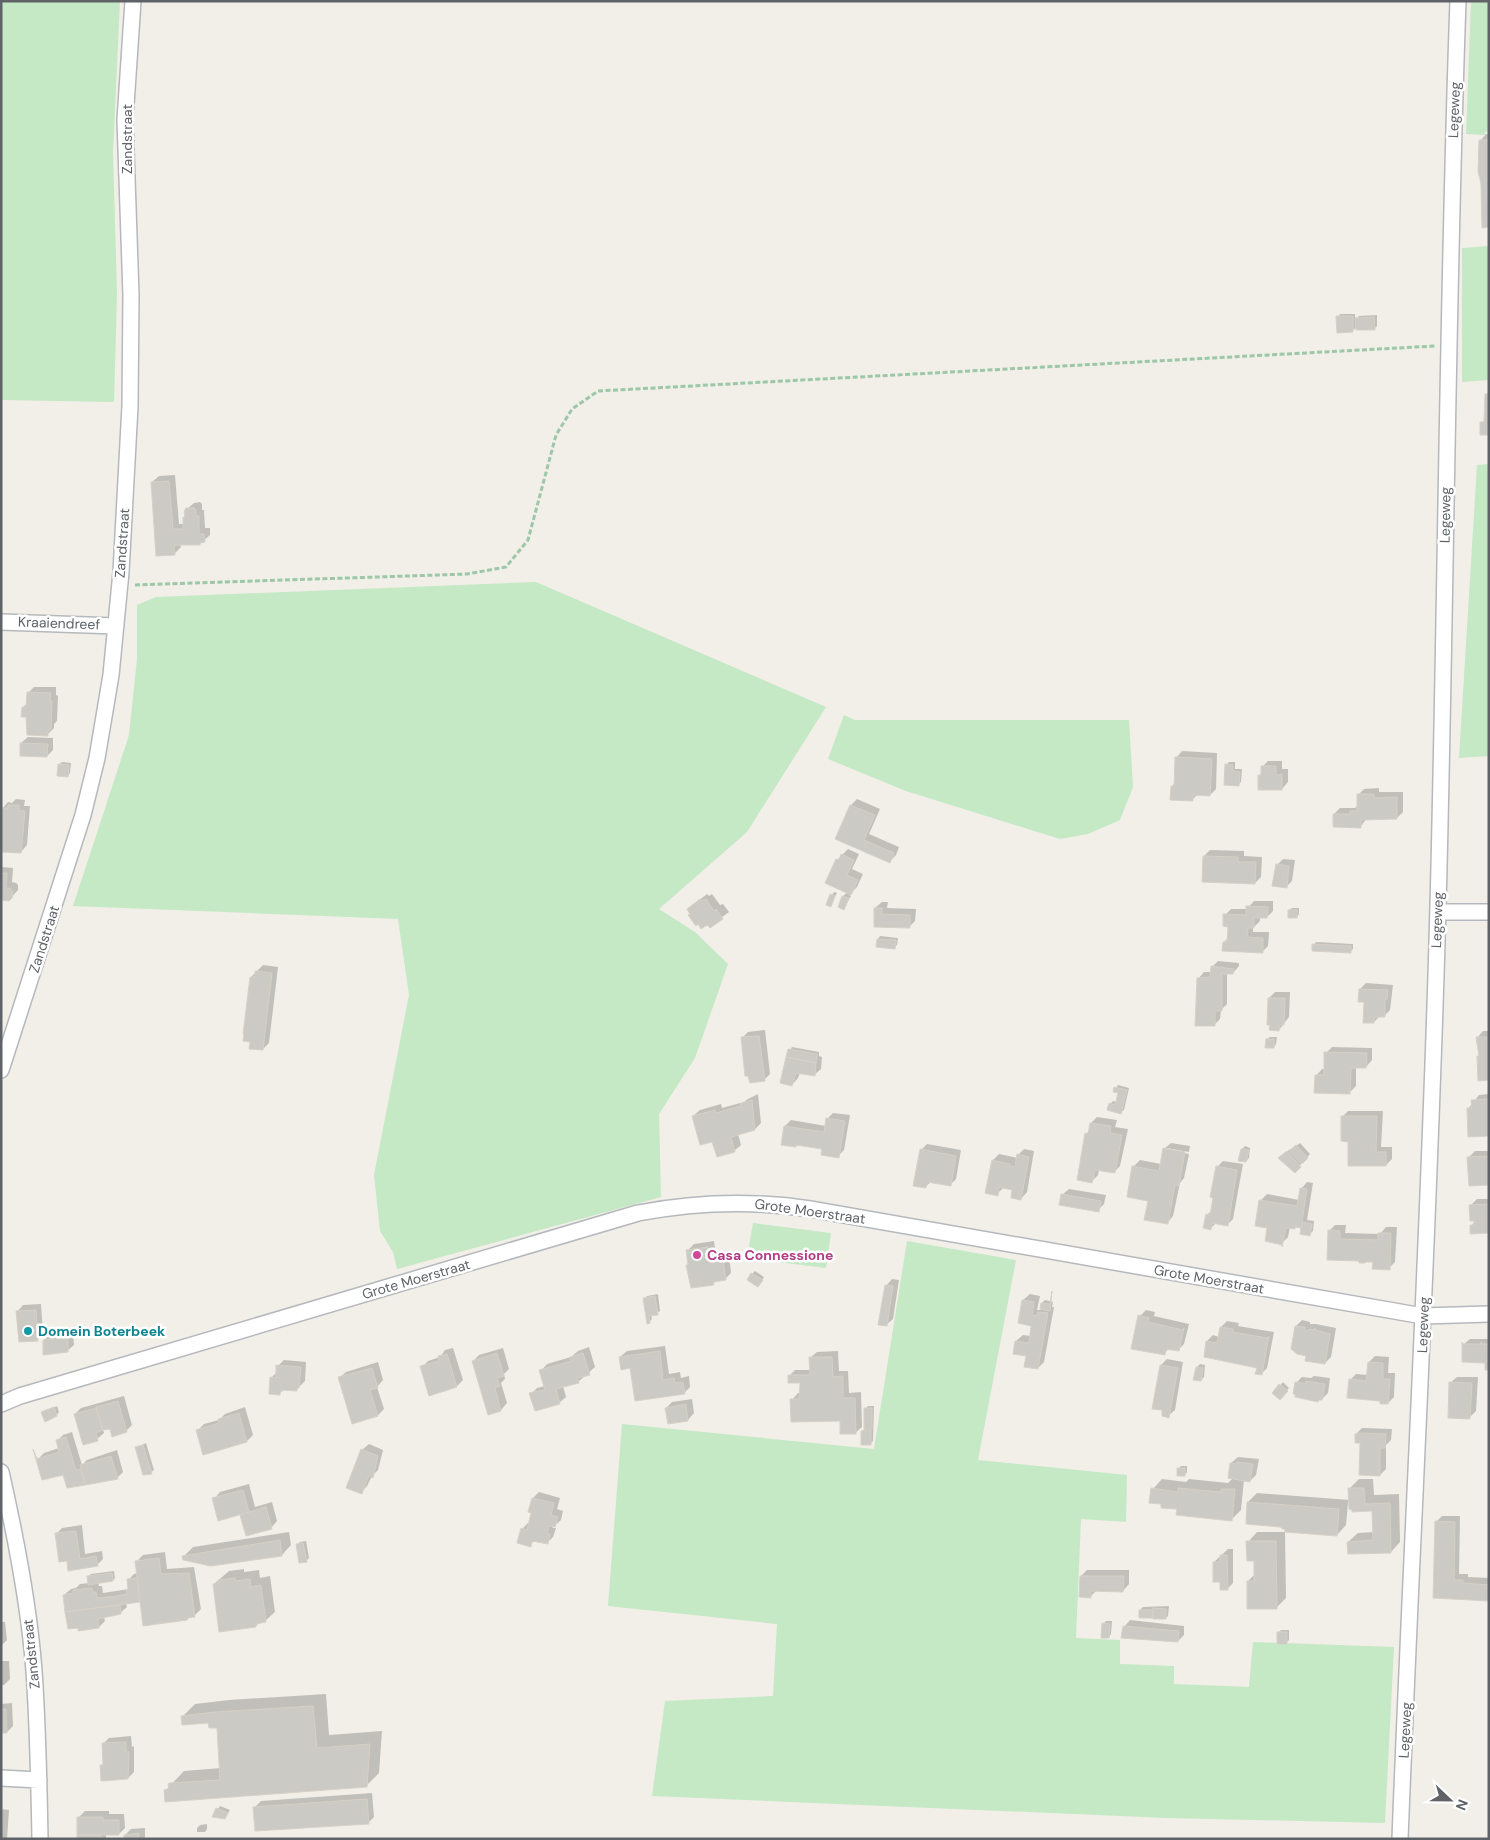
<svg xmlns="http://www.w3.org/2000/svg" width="1490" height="1840" font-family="'DM Sans',sans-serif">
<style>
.green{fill:#c5e8c5}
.shadow{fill:#0003}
.building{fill:#cccac5;stroke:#d6d1c6}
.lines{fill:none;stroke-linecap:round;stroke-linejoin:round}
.minor-casing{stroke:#b5b8bc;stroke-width:18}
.path{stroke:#9cc7a9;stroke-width:3;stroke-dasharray:5 2.5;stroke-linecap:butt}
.minor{stroke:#fff;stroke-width:15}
.hotel-dot{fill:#d1479c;stroke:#fff;stroke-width:2}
.culture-dot{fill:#0f9aa8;stroke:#fff;stroke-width:2}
.labels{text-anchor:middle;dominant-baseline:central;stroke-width:5;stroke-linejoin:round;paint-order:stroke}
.street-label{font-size:14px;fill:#5f6368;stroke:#fff}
.hotel-label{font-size:14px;font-weight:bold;fill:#b23c85;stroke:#fff;text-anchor:start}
.culture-label{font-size:14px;font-weight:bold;fill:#0d838f;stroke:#fff;text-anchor:start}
</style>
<rect width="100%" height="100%" fill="#f1efe8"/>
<!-- green -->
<path class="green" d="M1 1H120L113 152 117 294 114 402 1 400Z
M1471 1H1489V131L1485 132V135L1466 134Z
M1489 246V380L1462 382V248Z
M1489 464V756L1459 758 1477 465Z
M536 582 826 707 747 832 659 909 695 932 728 964 695 1058 659 1114 661 1197 397 1269 393 1252 380 1231 374 1175 409 995 398 919 73 906 129 735 137 659V605L156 597Z
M844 715 855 720H1129L1133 787 1120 820 1088 834 1060 839 906 791 828 759Z
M753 1223 831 1233 826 1268 747 1258Z
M907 1241 1016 1260 978 1460 1127 1475 1126 1522 1081 1519 1076 1638 1120 1640V1664L1174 1666V1684L1249 1687 1253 1642 1394 1647 1385 1823 1167 1818 652 1796 665 1701 773 1696 777 1624 608 1606 622 1424 874 1449Z"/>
<!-- shadow -->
<path class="shadow" d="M1486 134H1489V226L1480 141Z
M1340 314H1355V320L1359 316 1377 315V326L1375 328 1357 327 1353 330 1338 317Z
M175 475 179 524H184V517L187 509 194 503 200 502 202 504V510H204L205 528H210V535L200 544H180L181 547 174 554 152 482 159 476Z
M34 687H56V695L58 696 57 721 54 724V728L47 735 27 716 23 707 28 703V693Z
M28 737 53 738V750L47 756 21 743Z
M1182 751 1217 753 1216 789 1210 795 1198 794 1192 800 1172 786 1175 783 1176 758Z
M1268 761H1282V769H1288V782L1282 789 1259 776 1262 772V767Z
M62 762 71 763 70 773 68 776 59 765Z
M1229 762H1235V769H1242L1241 782 1239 784 1226 765Z
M1379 788V792H1403V812L1397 818H1367L1361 826 1334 814 1340 808H1355L1358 805V795L1364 789Z
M16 799 25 800 24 806H30L27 845 21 852 2 809 8 802 12 803Z
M857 799 880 809 869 834 899 847 896 855 890 861 836 838 851 805Z
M848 849 859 854 852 869 863 874 857 887 849 895 851 896 844 908 839 906 843 896 848 892 837 860Z
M1210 850 1244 851V856L1262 857 1261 877 1255 883 1204 856Z
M1283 859 1295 860 1292 881 1286 887 1277 865Z
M1 867 13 868 12 882 16 883 18 885V890L9 900 1 899Z
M834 892 837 893 830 906 832 895Z
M707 894 709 896 712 894 720 905 723 904 729 912 710 926 691 913 688 909Z
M1254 901H1273V911L1267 917H1260V921L1253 928V932H1269L1268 946 1262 952 1224 942 1228 938 1229 925 1225 915 1231 909H1247Z
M882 902H888L887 908 916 909 915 921 909 927 875 926V908Z
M1292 908H1299V914L1297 917 1289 910Z
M880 936 898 938 897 945 894 948 878 939Z
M1316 942 1353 944V949L1350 952 1314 945Z
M1218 961 1239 963V966L1233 973H1227V1004L1221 1010 1220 1019 1214 1025 1198 979 1204 972H1212V967Z
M263 965 278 967 269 1043 263 1049 251 977Z
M1366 983 1393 985 1390 1010 1384 1016H1380L1374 1022 1360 989Z
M1275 992H1290L1289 1017 1279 1030 1271 1024 1269 998Z
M765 1030 770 1074 764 1080 742 1038 748 1032Z
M1483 1031H1489V1079L1478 1056 1480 1055 1477 1038Z
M1270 1037H1277L1276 1044 1274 1047 1267 1039Z
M792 1047 819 1052V1056L822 1057 821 1069 814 1075 800 1072 798 1078 792 1085 790 1050Z
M1332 1047 1372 1048V1060L1366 1067 1356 1066V1086L1350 1092 1316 1076 1322 1069H1325L1326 1053Z
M1118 1085 1129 1088 1124 1110 1121 1112 1110 1104 1113 1101 1117 1102 1120 1092 1116 1088Z
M758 1094 761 1123 755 1129 738 1134 741 1145 734 1151 713 1140 693 1116 700 1110 721 1104 722 1108 744 1102 748 1099Z
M1489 1094V1135L1468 1109 1479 1095Z
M1348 1111H1383L1381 1147H1392V1159L1386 1165 1350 1140 1342 1117Z
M833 1113 850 1115 844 1150 838 1156 823 1148 798 1144 796 1146 785 1126 791 1120 826 1126 827 1119Z
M1097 1117 1117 1120 1115 1127 1128 1129 1120 1166 1114 1172 1099 1169 1098 1175 1092 1181 1086 1134 1090 1130 1091 1123Z
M1171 1143 1190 1146 1189 1152 1167 1148V1150L1189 1154 1184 1178 1180 1183 1173 1216 1167 1223 1149 1200 1133 1167 1140 1160 1161 1164 1164 1149Z
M1300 1143 1310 1154 1295 1171 1280 1158 1290 1149 1291 1150Z
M927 1144 961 1150 956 1179 950 1185 931 1182 925 1187 921 1150Z
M1245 1146 1250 1148 1249 1158 1246 1161 1242 1149Z
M1024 1149 1034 1151 1027 1192 1021 1199 1014 1189 1004 1187 997 1194 993 1160 999 1154 1018 1158V1155Z
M1475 1151H1489V1184L1469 1157Z
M1223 1161 1243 1164 1233 1219 1227 1225 1216 1223 1211 1228 1207 1215 1213 1209 1217 1167Z
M1307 1182 1313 1183 1307 1220 1314 1221 1313 1231 1310 1234 1303 1224 1301 1227H1290L1288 1237 1282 1243 1268 1227 1261 1200 1267 1194 1299 1200 1301 1189Z
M1069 1189 1106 1195 1104 1204 1098 1210 1062 1195Z
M1477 1199H1489V1232L1471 1226 1475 1221 1470 1206Z
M1335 1225H1346L1345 1233 1380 1234 1386 1227H1397L1395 1262 1389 1268 1374 1261 1360 1260 1329 1231Z
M714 1241 716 1256 729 1254 731 1273 725 1279 717 1280 713 1284 687 1265 689 1263 688 1250 694 1244Z
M755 1271 764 1277 761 1282 752 1274Z
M892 1279 899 1280 893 1319 886 1325V1286Z
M658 1294 660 1311 657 1313 651 1314 652 1319 649 1322 645 1299 647 1296Z
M1030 1294 1040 1296 1037 1310H1041L1042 1303 1045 1300 1053 1302 1052 1307H1054L1044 1362 1038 1368 1028 1355 1015 1353 1016 1341 1023 1335 1031 1336 1033 1325 1023 1300Z
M41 1304 43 1333 37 1340 17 1312 23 1305Z
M1146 1310 1155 1312 1154 1316 1189 1324 1184 1344 1178 1350 1169 1348 1165 1353 1140 1316Z
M1302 1320 1310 1322V1324H1316L1336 1328 1331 1357 1325 1363 1308 1355 1296 1326Z
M1227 1321 1239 1323 1238 1326 1274 1332 1267 1368 1261 1374 1258 1367 1207 1341 1213 1335 1219 1337 1221 1327Z
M73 1333 74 1345 67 1351 44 1341 50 1334Z
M1470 1339H1489V1369L1487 1361 1463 1345Z
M665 1346 669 1374 680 1372 681 1378 689 1376 690 1387 684 1393 631 1367 620 1357 627 1351Z
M589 1347 595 1367 578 1382 563 1386 566 1397 559 1403 531 1394 537 1388 545 1386 541 1371 547 1364 571 1357 578 1351Z
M453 1348 463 1380 457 1386 422 1367 428 1361 440 1357 445 1350Z
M503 1348 509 1369 504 1374 505 1379 501 1383 507 1403 501 1410 488 1413 473 1361 479 1355Z
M838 1351 839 1371H848L849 1393 861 1392 862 1427 855 1433 841 1420 792 1400 798 1393H801V1382L789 1376 795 1370H811L810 1358 817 1352Z
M1375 1356 1389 1357 1388 1373H1395L1394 1397 1388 1403 1350 1380 1356 1374 1368 1375 1369 1362Z
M1167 1359 1183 1362 1175 1410 1168 1416 1161 1365Z
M284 1360 306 1362 305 1381 297 1389H285L280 1393 271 1378 277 1372 278 1366Z
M378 1362 383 1380 377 1387 384 1409 378 1415 339 1378 346 1372Z
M1200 1364 1205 1365 1204 1377 1201 1380 1197 1367Z
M1314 1376 1330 1378 1328 1393 1322 1399 1296 1383 1302 1377 1311 1378Z
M1457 1377H1478L1476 1411 1470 1417 1450 1383Z
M1283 1382 1289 1388 1280 1398 1274 1393Z
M124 1396 132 1425 126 1431 111 1427 103 1429 104 1433 97 1439 75 1414 81 1408Z
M692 1399 694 1413 688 1420 666 1408 672 1402Z
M57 1406 59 1412 57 1415 43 1412Z
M868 1406H874L873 1441 870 1444 862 1431 866 1428 865 1409Z
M245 1407 253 1435 247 1441 204 1453 198 1430 204 1424 219 1420 225 1414Z
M1362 1428 1392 1429 1391 1440 1386 1445V1469L1380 1475 1356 1434Z
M72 1432 82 1465 87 1460 117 1450 123 1472 117 1478 68 1486 64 1473 38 1459 44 1453 59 1448 57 1441 63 1435Z
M146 1443 154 1470 151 1472 136 1448Z
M369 1444 383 1450 378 1470 372 1476 367 1486 361 1492 362 1450Z
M1238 1457 1259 1459 1256 1475 1250 1481 1244 1480 1241 1510 1231 1520 1178 1508 1163 1503 1153 1489 1162 1479 1186 1482 1189 1479 1228 1483 1233 1478 1231 1463Z
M1181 1466H1187V1472L1185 1475 1178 1469Z
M1359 1479H1373L1374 1495 1399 1494 1400 1542 1391 1552 1348 1542 1358 1533 1374 1532 1373 1510 1348 1502 1346 1525 1337 1535 1248 1502 1257 1493 1350 1500 1349 1489Z
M249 1484 255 1507 272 1502 277 1521 271 1528 247 1534 241 1513 214 1499 220 1492Z
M539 1492 560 1498 557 1509 563 1511 561 1520 552 1528H556L553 1537 547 1543 535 1540 530 1545 522 1529 528 1523 530 1524 533 1498Z
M1442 1516H1460L1459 1574H1468V1577L1489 1578V1599L1434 1597 1436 1522Z
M82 1525 85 1554 102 1551 103 1559 97 1565 68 1560 56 1534 62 1528Z
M289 1532 291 1545 282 1555 184 1556 193 1547Z
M1257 1532H1285L1286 1598 1276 1608 1248 1581 1255 1574V1560L1248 1542Z
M306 1541 309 1558 306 1561 298 1544 300 1542Z
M1228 1549H1233V1583L1227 1589 1222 1581 1214 1562Z
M165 1552 167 1569 194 1567 201 1609 194 1616 142 1601 126 1603 127 1607 120 1613 104 1617 105 1621 99 1627 69 1628 64 1595 71 1589 76 1588 80 1584 89 1583 88 1577 91 1574 114 1571 115 1578 113 1580 98 1582 99 1586H102L103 1593 129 1589 128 1580 134 1574 138 1573 137 1561 143 1555Z
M244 1569V1572L259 1570 260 1578 270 1576 275 1612 265 1621 260 1622 256 1626 214 1584 229 1571Z
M1087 1570H1129V1584L1123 1591 1097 1590 1091 1596 1081 1576Z
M1169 1606 1168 1616 1166 1618 1140 1610 1143 1607Z
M1130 1620 1184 1626V1635L1178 1641 1124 1627Z
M1106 1621H1112L1111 1634 1109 1637 1103 1624Z
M1 1622H5L7 1640 1 1646Z
M1281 1630H1289V1640L1286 1643 1278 1633Z
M1 1661H9L10 1679 4 1685H1Z
M326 1694 329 1735 382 1731 379 1773 366 1786 165 1791 184 1771 221 1768 218 1727 209 1721 182 1717 195 1704 229 1700Z
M12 1703 13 1726 7 1732H1V1704Z
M131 1736 132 1747 134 1746V1772L128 1778 101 1766 104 1762 103 1744 109 1738Z
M372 1793 374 1817 368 1823 255 1807 261 1801Z
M220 1806 230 1810 225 1818 214 1816Z
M1 1809 9 1810 7 1839H1Z
M85 1811H109V1814H124L125 1828 119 1834H106V1839H78V1818Z
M207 1824V1829L205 1832H197V1828L200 1825Z
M145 1828V1839H117L125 1838V1835L131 1829Z"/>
<!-- building -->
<path class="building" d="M1479 140H1489V227L1482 228 1481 184 1478 171Z
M1336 316H1353V332L1337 333Z
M1374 317 1375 330H1356L1355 318Z
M1485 394H1489V435H1480V422H1484Z
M169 481 173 529H183V517H185L184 512 186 508H194L196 510V516H199V534H204L205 542 200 543V545H174L175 555 156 556 151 482Z
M27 692 51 693 50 701H52L51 729 48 731V736L27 735 26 717H21L22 707H26Z
M20 743 48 744 47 757 20 756Z
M1175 757 1212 759 1210 796 1193 795V801L1170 800 1171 786H1174Z
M58 764 69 765 68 777 57 776Z
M1225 764 1233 765V771L1240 772 1239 786 1224 785Z
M1261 766H1276V775L1282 774V790H1258V775H1261Z
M1357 794H1374V798L1397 797V819L1361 820V828L1333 827V814H1350V811H1357Z
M8 805H19V811H25L21 853 1 852V808H8Z
M850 805 875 815 864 840 894 853 890 863 835 839Z
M841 854 854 860 847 875 858 880 851 895 825 883 836 859 839 860Z
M1203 856 1238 857V862H1256L1255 884 1202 882Z
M1276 864 1289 866 1287 888 1272 886Z
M1 873H7L6 888H10L13 892 12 898 9 901 1 900Z
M830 894 835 896 831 907 826 905Z
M842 896 849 898 844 910 838 907Z
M700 899 702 901 706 899 714 911 716 909 723 919 710 928 707 925 701 929 698 924 696 926 688 915 690 914 687 909Z
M1246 906 1268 907 1267 918H1254V928H1248L1247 937 1263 938V953L1222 951 1223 942H1227L1228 927 1223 926V914L1246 915Z
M874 908H882V914L910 915V928L874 927Z
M1288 910H1297V918H1288Z
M877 939 896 940 895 949 876 947Z
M1312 944 1351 946V953L1312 951Z
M1211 966 1234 969 1233 974H1222V1011H1215V1026H1195L1197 978 1210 977Z
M255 971 272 973 263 1050 249 1049 250 1042 243 1041 244 1034H243L250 977H255Z
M1359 989 1388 990 1387 999H1385V1017H1374V1023H1363L1364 1002H1358Z
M1268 998H1285L1284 1025H1280L1279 1031 1269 1030 1270 1025H1267Z
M759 1036 765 1081 750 1083 748 1076H745L741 1037Z
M1476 1037H1489V1080L1478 1081 1477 1056H1479Z
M1266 1039H1274V1048H1265Z
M788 1049 817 1054 816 1063 786 1057Z
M1324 1052 1367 1053 1366 1068H1351L1350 1094 1314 1093 1315 1075H1324Z
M786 1057 816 1063 815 1076 796 1073 792 1086 780 1083Z
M1114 1087 1127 1090 1121 1114 1107 1110 1109 1103 1115 1105 1118 1093 1113 1092Z
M1489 1099V1136L1468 1137 1467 1108H1472L1471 1100Z
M752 1100 755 1130 731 1137 735 1152 717 1157 712 1142 700 1145 692 1116 715 1110 716 1113 741 1106 740 1104Z
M1341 1116H1377L1376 1152H1386V1166H1348V1142L1341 1141Z
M826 1118 845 1121 839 1158 821 1155 822 1149 796 1145V1147L781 1145 784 1126 824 1132Z
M1090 1123 1111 1126 1110 1133 1122 1135 1115 1173 1095 1170 1092 1183 1077 1180 1085 1133 1088 1134Z
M1296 1145 1308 1158 1303 1163H1300L1289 1151Z
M1163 1148 1185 1152 1179 1186 1175 1185 1168 1224 1144 1220 1148 1201 1127 1197 1132 1166 1159 1171Z
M920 1149 956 1156 951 1186 927 1182 926 1188 913 1186Z
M1241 1149 1249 1150 1246 1162 1238 1161Z
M1287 1151 1301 1167 1295 1173 1278 1158Z
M1017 1154 1029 1157 1021 1200 1011 1198 1012 1190 999 1187 998 1196 985 1193 992 1160 1010 1164V1166L1015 1167Z
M1489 1156V1185L1469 1186 1467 1157Z
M1216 1166 1237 1170 1228 1226 1212 1223 1211 1230 1203 1228 1206 1214 1210 1215 1213 1198 1210 1197Z
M1300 1188 1307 1189 1301 1228 1295 1227V1229L1286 1228 1282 1247V1245L1265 1241 1267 1228 1255 1226 1259 1200 1297 1206Z
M1061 1194 1101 1201 1099 1212 1059 1205Z
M1489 1204V1233L1470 1234V1225H1474V1221H1470L1469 1205Z
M1302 1222 1312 1224 1310 1236 1300 1234Z
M1328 1230 1340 1231V1239L1378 1240V1233H1391L1390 1270 1372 1269 1373 1262H1365V1263H1359V1261L1327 1260Z
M708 1247 710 1262 723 1260 726 1280 713 1282 714 1285 691 1288 686 1265H688L686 1250Z
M751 1273 763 1280 758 1287 747 1280Z
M885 1285 893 1286 887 1326 878 1325Z
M1052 1291 1050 1311 1040 1309 1041 1303 1050 1304Z
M655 1296 658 1315 649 1316 650 1323 647 1324 643 1298Z
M1022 1300 1034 1302 1032 1315 1037 1316 1038 1312 1048 1313 1038 1369 1024 1367 1026 1356 1013 1354 1015 1341 1029 1343 1031 1326 1018 1323Z
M36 1310 38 1341 19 1342 16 1311Z
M1138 1315 1149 1318 1148 1322 1183 1330 1184 1328 1179 1351 1166 1349 1165 1355 1131 1349Z
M1295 1326 1305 1327V1330L1308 1331 1309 1329 1314 1330 1315 1328V1330L1330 1334 1325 1364 1305 1361 1306 1356 1297 1354 1291 1349Z
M1220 1327 1233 1329V1332L1267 1338 1269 1336 1262 1375 1255 1374 1257 1368 1204 1357 1206 1341 1217 1343Z
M68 1338V1352L43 1355V1340Z
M1462 1342 1463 1344H1481V1342L1482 1344H1489V1370H1485V1363L1462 1362Z
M660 1351 663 1380 674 1378 675 1383 683 1382 685 1394 635 1401 630 1368 621 1370 619 1357Z
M497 1353 504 1376 497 1378 500 1386 495 1388 501 1411 488 1415 472 1361Z
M583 1353 590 1375 577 1378 579 1383 556 1389 560 1404 535 1411 529 1393 545 1390 539 1370 571 1361 570 1357Z
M447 1354 457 1387 429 1396 420 1366 439 1361 438 1356Z
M809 1357H832L833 1377 843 1376V1398H855L856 1434H840V1421L791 1422 790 1399H799L800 1383H788V1375H810Z
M1368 1362 1383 1363V1379H1390L1388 1404H1380V1401L1347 1398 1349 1379 1366 1381Z
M276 1365 301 1367 299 1388H297V1391L281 1390 280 1395 269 1394 270 1377 276 1378Z
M1160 1365 1178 1368 1169 1418 1162 1416V1410L1152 1409Z
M1196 1367 1203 1368 1201 1381 1193 1380Z
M372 1368 378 1388 370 1390 378 1416 352 1424 338 1377Z
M1306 1381 1325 1384 1322 1400H1319L1318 1402 1295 1397V1394H1293L1295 1382 1306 1384Z
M1449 1382 1472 1383 1470 1419 1448 1418Z
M1279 1384 1288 1391 1280 1400 1272 1393Z
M118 1401 127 1432 112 1437 110 1429 103 1430 96 1407Z
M686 1404 688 1421 668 1424 665 1408Z
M54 1407 57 1416 45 1422 41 1412Z
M96 1408 103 1430 96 1433 98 1441 83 1445 74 1414Z
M864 1408H872V1429H864Z
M239 1413 247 1442 203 1455 196 1430 219 1423 218 1419Z
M871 1430V1445H861V1431Z
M1361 1433 1386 1434 1385 1448H1380V1476L1359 1475 1360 1443H1355V1434Z
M66 1437 76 1470 81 1469 85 1485 67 1488 63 1475 42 1480 33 1449 37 1459 59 1452 56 1440Z
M143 1445 152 1474 143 1475 135 1447Z
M361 1449 378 1456 373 1478 369 1475 362 1494 346 1488Z
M111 1456 118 1479 85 1485 80 1465Z
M1237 1462 1253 1464 1250 1482 1228 1478 1230 1463 1237 1464Z
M1177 1468H1185V1476H1177Z
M1151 1488 1178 1492V1488L1221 1492V1489H1235L1232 1521 1176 1515 1177 1509 1161 1508V1504L1149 1503Z
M1348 1488H1364L1365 1504 1390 1503 1391 1553 1348 1554 1347 1542 1373 1540 1372 1511 1352 1512V1510L1349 1509Z
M243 1490 249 1512 218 1521 212 1498Z
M532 1498 554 1503 551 1515 558 1517 555 1527 549 1526 547 1534H550L548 1544 532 1541 531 1547 517 1543 521 1528 527 1530 531 1513 528 1512Z
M1247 1502 1339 1509 1337 1536 1285 1532V1530L1280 1527 1246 1524Z
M266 1507 272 1529 246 1536 240 1515Z
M1435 1521 1455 1522 1454 1580H1463V1583L1489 1585V1601L1433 1598Z
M76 1531 80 1559 96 1556 98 1566 68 1571 67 1561 59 1562 55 1533Z
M280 1540 282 1556 211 1566 183 1560 182 1556Z
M1246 1541H1276L1277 1609H1247V1581H1254V1561H1247Z
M303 1543 307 1562 299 1563 296 1544Z
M1220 1555H1227L1228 1590H1220V1582H1213V1562H1220Z
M159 1558 161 1574 189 1573 195 1617 188 1618 187 1620 143 1626 135 1561Z
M112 1573 113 1581 88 1585 87 1576Z
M1080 1576H1124L1123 1592 1091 1591V1598L1079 1597Z
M137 1578 140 1602 65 1612 63 1595 73 1593V1590L92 1588 93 1592H96L97 1598 117 1596 127 1594 126 1591 128 1590 127 1579Z
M235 1578V1581L250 1579 251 1587 261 1585 266 1622 256 1624V1627L219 1632 213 1584 219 1583 218 1580Z
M120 1605 121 1614 98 1619 99 1628 78 1631V1628L68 1629 65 1612Z
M1153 1608 1166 1609V1619H1153Z
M1139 1610H1153V1618H1139Z
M1102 1623 1110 1624 1109 1638H1101Z
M1123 1626 1179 1631 1178 1642 1121 1638Z
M1277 1632H1287V1644H1277Z
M313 1706 317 1748 370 1744 367 1787 165 1802 164 1790 169 1789 168 1784 170 1783 220 1780 217 1728H209L208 1723 182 1725 181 1716 215 1712Z
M1 1709H6L7 1733H1Z
M126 1742V1752H129L128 1779 101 1781 100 1765H103L102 1743Z
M367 1799 369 1824 255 1831 253 1807Z
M216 1808 228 1813 225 1819 212 1817Z
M77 1817H103V1820H119V1835H77Z
M139 1833V1839H124V1835Z
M77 1835H101V1839H77Z"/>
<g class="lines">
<defs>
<path id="minor" d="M1 622 116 626
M1438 912H1489
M1 1070 83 815 97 758 111 675 121 572 130 406 131 295 125 120 133 1
M1 1404 20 1396 638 1213C696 1202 751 1200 810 1209L1423 1316 1489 1314
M1 1472C16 1538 29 1604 34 1671 38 1727 39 1783 40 1839
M1 1778 39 1780
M1400 1839C1412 1528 1430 1217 1438 906 1446 605 1447 303 1458 1"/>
</defs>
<!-- minor casing -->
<use href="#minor" class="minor-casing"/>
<!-- path -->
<path class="path" d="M135 585 467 574 506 567 528 540 556 435 572 409 598 391 1435 346"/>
<!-- minor -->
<use href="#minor" class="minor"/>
</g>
<!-- markers -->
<circle class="hotel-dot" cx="697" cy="1255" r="5"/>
<circle class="culture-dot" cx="28" cy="1331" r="5"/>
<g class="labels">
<!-- street labels -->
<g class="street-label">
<text transform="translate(1454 110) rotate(-88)">Legeweg</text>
<text transform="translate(127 139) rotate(-90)">Zandstraat</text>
<text transform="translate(1445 515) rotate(-89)">Legeweg</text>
<text transform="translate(122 543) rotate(-86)">Zandstraat</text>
<text transform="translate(59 623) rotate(2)">Kraaiendreef</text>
<text transform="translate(1437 920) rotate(-88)">Legeweg</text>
<text transform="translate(44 939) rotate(-72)">Zandstraat</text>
<text transform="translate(810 1211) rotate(8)">Grote Moerstraat</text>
<text transform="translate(416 1279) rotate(-16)">Grote Moerstraat</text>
<text transform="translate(1209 1279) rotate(10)">Grote Moerstraat</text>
<text transform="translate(1423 1325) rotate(-88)">Legeweg</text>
<text transform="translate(31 1654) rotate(-96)">Zandstraat</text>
<text transform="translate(1405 1730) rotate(-87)">Legeweg</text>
</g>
<!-- hotel labels -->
<g class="hotel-label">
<text x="707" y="1255">Casa Connessione</text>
</g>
<!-- culture labels -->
<g class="culture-label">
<text x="38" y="1331">Domein Boterbeek</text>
</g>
</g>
<!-- border -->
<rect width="1490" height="1840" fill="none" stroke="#5f6368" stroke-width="5"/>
<!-- north arrow -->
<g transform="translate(1450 1800) rotate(112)" stroke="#ffffff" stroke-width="4" paint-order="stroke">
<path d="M0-4L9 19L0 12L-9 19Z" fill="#5f6368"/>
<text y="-8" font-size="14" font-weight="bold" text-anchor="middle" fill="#5f6368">N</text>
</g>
</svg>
